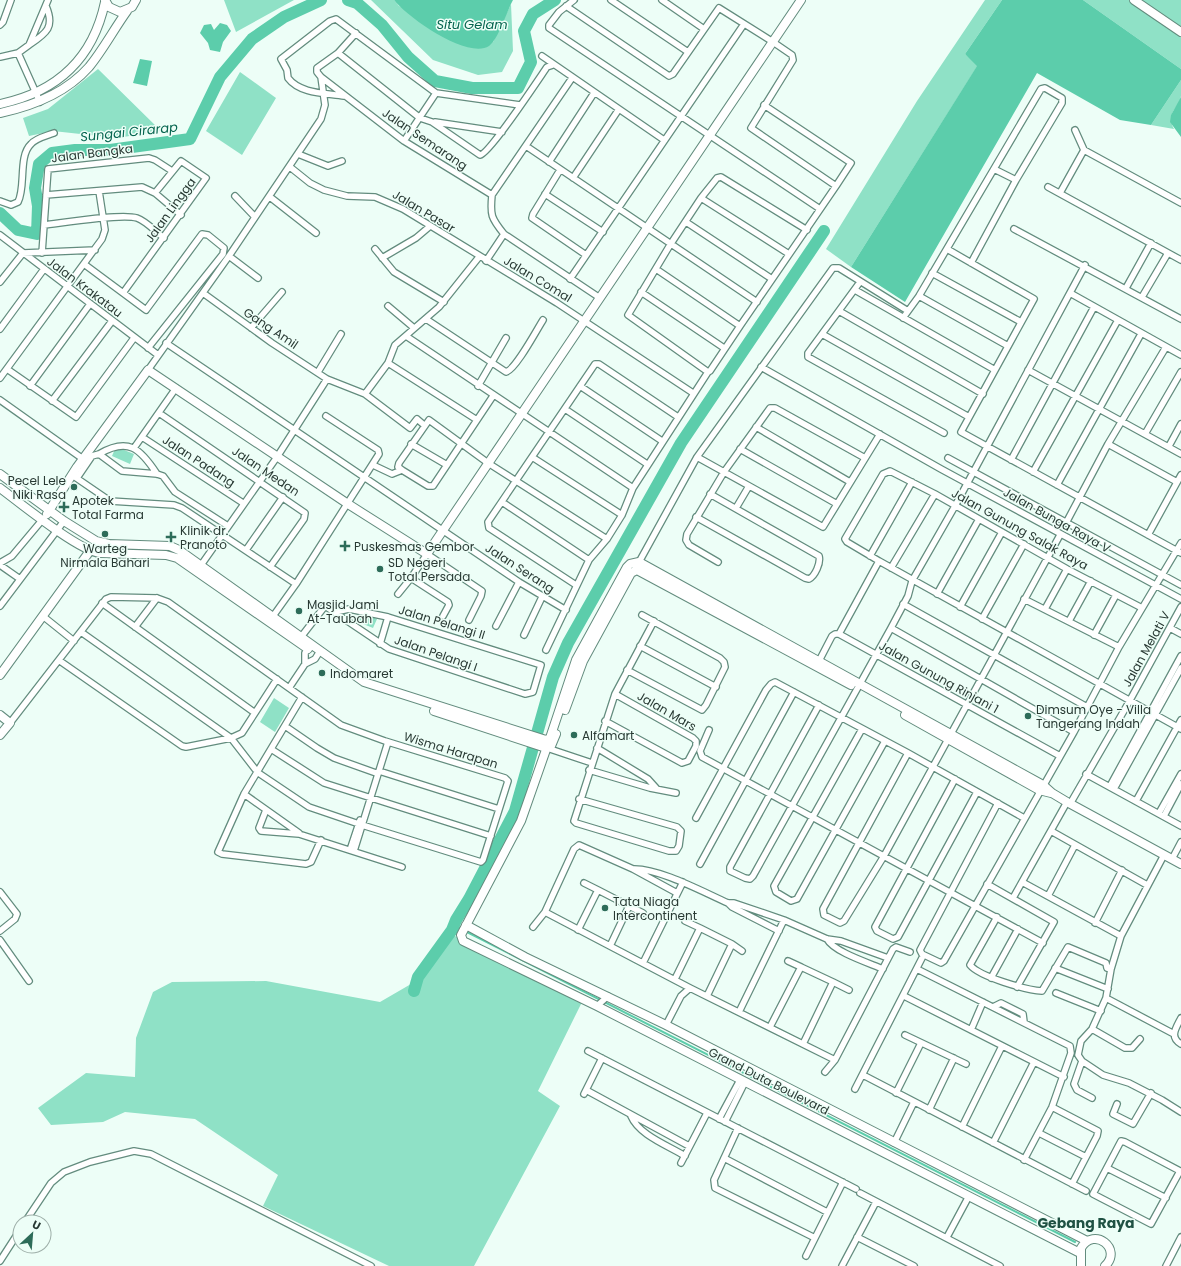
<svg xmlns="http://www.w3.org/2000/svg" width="1181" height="1266" font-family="Poppins,sans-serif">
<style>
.green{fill:#8fe1c6}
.water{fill:#5ccdab}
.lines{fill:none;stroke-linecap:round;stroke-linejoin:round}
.stream{stroke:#5ccdab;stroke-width:2}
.river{stroke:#5ccdab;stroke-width:12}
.street-casing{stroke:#638c7e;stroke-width:8}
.secondary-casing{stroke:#638c7e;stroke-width:10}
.street{stroke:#fff;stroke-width:5.5}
.secondary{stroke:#fff;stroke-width:8}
.poi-dot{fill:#2d6c59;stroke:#edfef7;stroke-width:1.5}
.labels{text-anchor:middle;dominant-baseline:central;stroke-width:3;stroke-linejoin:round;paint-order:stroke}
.street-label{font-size:12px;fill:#283933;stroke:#edfef7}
.poi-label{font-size:12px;fill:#283933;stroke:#edfef7;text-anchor:start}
.water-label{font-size:13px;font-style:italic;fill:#06654f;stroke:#edfef7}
.quarter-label{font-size:14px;font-weight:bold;fill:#1f5143;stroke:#edfef7}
</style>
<rect width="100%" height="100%" fill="#edfef7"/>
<!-- green -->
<path class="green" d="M224 0H294L236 32Z
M371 0H394L399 6 493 42 511 4 513 51 502 72 478 75 433 60Z
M985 0H1002L965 54 978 65 851 267 826 249 917 101Z
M1083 0H1181V69Z
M98 69 161 131 117 138 53 131 29 136 23 118 48 109Z
M240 72 276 98 242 155 206 131Z
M1181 80C1181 85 1181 91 1181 96 1179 109 1165 112 1174 129L1151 125Z
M119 448 134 454 130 464 112 456 115 449Z
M359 612 377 619 373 628 356 621Z
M274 698 289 708 275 732 260 722Z
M447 932 583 1000 538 1091 560 1106 474 1266H389L263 1206 278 1175 195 1119 125 1112 103 1122 51 1125 38 1108 86 1073 135 1077 136 1038 153 992 172 982 266 981 380 1002 411 984Z"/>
<!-- water -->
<path class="water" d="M394 0H513C507 11 498 40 489 46 468 60 407 17 394 0Z
M1002 0H1083L1181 69V80L1151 125 1120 120 1037 73 905 302 851 267 977 66 965 54Z
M220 23 227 25 231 31 223 42 220 52 210 50 208 43 200 33 204 25 211 24 214 30Z
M140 59 152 61 147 86 133 83Z
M1181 97V137L1170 122 1171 115Z"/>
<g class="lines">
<!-- stream -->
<path class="stream" d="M454 926 461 929
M465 931 1075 1242"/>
<!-- river -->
<path class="river" d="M348 0 357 3 382 25 408 57 435 81 472 88H518L531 62 524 31 533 14 555 0
M0 213 18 230 37 234 38 206 35 188 39 164 52 153 75 150H110L190 139 220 77 252 39 284 17 321 0
M414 991 418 977 452 930 456 920 469 899 515 811 553 677 568 643 681 443 824 231"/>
<defs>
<path id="street" d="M574 0 559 12 549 25V28L820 209
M611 0 688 52
M662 0 704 29
M566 6 669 76 673 74 719 8 773 42 792 55 793 60 751 128 836 186
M0 25 3 22 11 0
M356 33 338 53 317 68V72L321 77 404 141 492 195
M29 45C47 33 55 27 46 6
M18 53 40 102
M338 53 420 118 432 122 480 155C489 154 538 80 547 67L553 65
M542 56 664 140
M0 57 18 53 29 45 48 0
M572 78 492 195C490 215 491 218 504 234L600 298
M344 96C326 93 300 94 288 78L287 70 281 59 330 21 336 19 436 93 520 105
M435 122 502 132
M1075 130 1084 150 1181 203
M404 141 436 93
M526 146 757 302
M298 154 328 166 342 161
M549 162 594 93
M290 167 310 183 324 190 347 196 375 197 403 209 557 303 693 393
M994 169 1016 180
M560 170 533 214 532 218 586 255
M573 178 619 109
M1048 187 1181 260
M1060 193 1084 150
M545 194 603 232
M46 195 142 187 155 193 181 215
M235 196 255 217
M270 197 316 233
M701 198 789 254
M0 201 11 205 18 202C26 187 18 156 31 144 36 138 46 136 54 133
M686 222 772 279
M44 225C62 223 122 213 137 218 146 221 156 232 164 238
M1014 229 1181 319
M0 235 158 355
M375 249 394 272 444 302
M947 249 1034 299 961 432 1181 553
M42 253 48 169 149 158 155 160 172 171
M229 256 258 278
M382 258 416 238 429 227
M486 261 504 234
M84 264 146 310 202 234 208 235 224 248 223 254 148 348
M656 269 740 326 836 186 851 163 764 105
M932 273 1021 322
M570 279 744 24
M0 282 23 253 95 250
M860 282 808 353V357L944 433
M1126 288 1151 243
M855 290 995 370
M641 292 724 348
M123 293 206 178 181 161 155 193
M203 293 272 343 327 379 365 394 388 363 395 345 439 307 479 257
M1070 293 1181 355
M919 296 1008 346
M1142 297 1168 253
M388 306 414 328
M839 311 983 394
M903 318 919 296 1041 89 1045 88 1062 98V103L1016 180 971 263
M426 319 506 372C516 369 536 331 543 320
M251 328 282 292
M0 329 44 269
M822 334 969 417
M406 336 633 488
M166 343 519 582 566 610
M388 363 477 420
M761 367 941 469 1181 599
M7 369 76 417 134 338
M148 370 229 256 321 119 325 105 321 77
M1028 370 1181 454
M318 372 341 334
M708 372 628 315 670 245 701 198 717 178 721 177 807 230
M0 378 102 239 105 230 99 191
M30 386 90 304
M478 386 506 338
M580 386 662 441
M365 394 410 428 417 419 424 425
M0 400 83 459
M52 401 112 321
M565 409 647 464
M159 413 305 513 304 519 270 567
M756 427 850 482
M1145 434 1181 372
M142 437 243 503
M411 444 447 465
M1108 444 1177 482
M1169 446 1181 424
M134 448 176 388
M740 449 837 504
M99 454C128 437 140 448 157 474
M532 457 622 515
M697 457 823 527 880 434
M948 458 1181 585
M1011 460 1094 307
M373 465 392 474 402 470 428 486H433L493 396
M402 470 398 467 399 463 429 420 488 463 607 539
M1033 472 1118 320
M72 475 110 501 174 505 182 508 296 584
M77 478 92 456 99 454 122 471 157 474 163 476 175 492 228 526
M1057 485 1141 334
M502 502 589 560
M736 508 749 486
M696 517 805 578 809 579C815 576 821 563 819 556L710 494
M1066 523 1108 444 1166 347
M1148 535 1181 475
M246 550 283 497
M870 556 912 482
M879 561 847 542 845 539 883 474 890 471 935 494 1067 569 1142 608
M718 562 689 545 686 540 687 534 724 472 770 408H775L865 458
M0 563 12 556 43 519
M638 564 697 457 833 268H839L908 311
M0 565 20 579
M199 568 277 457 327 379
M891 568 935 494
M411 578 448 602 449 605 443 616
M576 585 489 528 488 522 595 364H599L678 417
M398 594 411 578 427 554 482 591 481 596 469 620
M937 594 979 519
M1024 599 1119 647
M102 603 255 713
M903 604 1087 707
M0 606 64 521
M960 607 1002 532
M1045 609 1067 569
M44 617 74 641
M271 619 296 584 379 454 378 450 326 416
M982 619 1024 544
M1069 621 1091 581
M496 626 519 582
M135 627 157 598
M891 628 1074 732
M1170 628 1181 634
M81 632 231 738 255 769
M839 634 879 561 1181 729
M524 635 542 597
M1094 635 1116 595
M301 637 325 606 389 649 525 694 533 692 541 665 388 617 349 609 335 612
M380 644 388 617
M640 646 716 687
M546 650 589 560 607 539 622 515 633 488 708 372 710 371 740 326
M60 661 182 746 186 747 231 738 242 733 277 679
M819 661 832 636 835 634H839L1060 756
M305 664V653L309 647
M627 670 702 710 706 705 725 667 724 662 720 658 642 615
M289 688 305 664 315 659 320 651
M302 697 244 794 218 852 222 854 306 864 311 862 321 840
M819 705 730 867V871L745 878 750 879 753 876 891 628 908 596 912 581 955 506 1085 265
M605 721 682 763 688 761 696 746V741L693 738 615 694
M10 723 106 599 111 597 157 598 168 602 341 725 385 741 505 778 508 781 483 860 481 862 362 825
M285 726 317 748 334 758 376 773
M862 729 774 886 776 892 791 901 797 899 885 741
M709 730 700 751 702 757 1043 943
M547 748 592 763
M597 748 648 779 657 789
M271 749 324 783 491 836
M908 753 823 909 824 915 840 923 844 921 884 856 1060 535
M589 770 650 788 676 793
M379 771 499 809
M257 772 309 807 359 824
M1086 774 1181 826
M955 779 875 927 877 931 893 939 898 937 977 792
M1110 786 1181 656
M1114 789 1181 668
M244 794 299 833
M579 799 677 827 681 831 679 846 676 851H669L576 823 574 821 615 694 654 621
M1136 801 1181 720
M998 803 920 950 922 954 941 963 944 961 1074 732 1119 647 1181 543
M1070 804 1129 702 1181 607
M266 810 259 828 261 831 299 834 402 867
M1159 813 1181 774
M1164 816 1181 784
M696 818 766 690 771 684 775 682 908 753 1024 818
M1051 831 1147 885
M350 850 360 820
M354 851 388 742
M1172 859 1181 842
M700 864 794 692
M633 869 677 893
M1022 882 1121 936 1164 855
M584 883 598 890
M987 884 1054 922 1017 987
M0 892 17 914 15 919 0 931
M1048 896 1075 845
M1013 898 1067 802
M728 903 732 907 779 931
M629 906 643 913
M545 912 690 988 835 1060 893 949 896 947 910 952
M997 917 970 965C980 977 1026 990 1042 991L1068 947 1106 963 1107 968 1111 969
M685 921 700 928
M1095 923 1122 870
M533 927 545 912 574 849 579 845 633 869C659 868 703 892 728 903H734L784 920 827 939 841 941 888 958
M578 930 598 890 629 906 610 946
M1121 936 1111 969 1106 998 1092 1029 1081 1041 1078 1055 1082 1061 1103 1075 1129 1083 1162 1100 1181 1112
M827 939C834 952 869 963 883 969
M0 940 29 981
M732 944 742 951
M788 961 801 967
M643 963 683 882
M1055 968 1108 989
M917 969 1070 1046 1071 1053 1052 1107 1024 1160
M991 978 1018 929
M675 979 700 928 732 944 707 996
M833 982 849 990
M1056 993 1101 1011
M904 996 1064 1077
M1106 998 1174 1034
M597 1006 608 996
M993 1007 1001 1003 1023 1014 1024 1022
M739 1012 784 920
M1181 1018C1176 1028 1169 1037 1181 1044
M666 1025 681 996 690 988
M770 1027 801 967 833 982 803 1044
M1092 1029 1125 1048H1132L1140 1039
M971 1030 983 1002
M905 1035 966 1064
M588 1051 856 1189
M1082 1061 1074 1084 1077 1090 1092 1098
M825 1072 835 1060
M863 1075 1086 1191
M855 1089 922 958
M586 1090 689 1146
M896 1093 921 1043
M584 1094 602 1058
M1117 1104 1113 1114 1133 1124 1151 1093
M1052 1107 1098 1131 1097 1136 1072 1184
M929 1110 954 1058
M631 1116C639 1135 667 1145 685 1156
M719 1119 740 1080
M725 1122 745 1082
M962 1127 1002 1046
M738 1128 714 1180 715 1188 815 1238
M1039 1133 1086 1157
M894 1143 914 1102
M993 1143 1034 1062
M724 1158 827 1212
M681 1163 707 1113
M1107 1168 1166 1198
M1180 1171 1151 1224 1093 1194 1121 1141 1125 1142 1180 1171H1181
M860 1193 1000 1266
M25 1222 51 1183 64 1172 90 1162 134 1151 151 1154 371 1266
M857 1237 914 1266
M947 1237 969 1196
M806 1256 843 1182
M0 1261 20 1230
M842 1266 876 1202
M1166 1266 1181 1237"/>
<path id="secondary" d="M105 0 109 7 120 12 132 7 136 0
M1134 0 1181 32
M0 104C57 92 93 59 105 2
M0 113C33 106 66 93 89 67 103 50 114 29 127 11
M0 474 64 521 96 541 109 544 170 546 179 550 364 682 546 740 550 738 576 660 627 567 630 564 639 562 1043 785 1052 793 1067 802 1181 864
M0 488C20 503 79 551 100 553L166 555 177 558 308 649
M47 514 77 467 148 370 348 504 427 554 801 0
M0 675 92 548
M565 710 583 661 631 573 637 570 851 685
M434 711 546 748 551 746 556 734
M0 715 10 723 0 735
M905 715 1039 790 1051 793
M548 744 521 821 461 935 463 941 597 1006 1080 1253
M466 925 525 957 666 1025 1087 1241
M1081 1266V1248C1094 1226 1123 1249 1105 1266"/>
</defs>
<!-- street casing -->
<use href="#street" class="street-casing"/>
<!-- secondary casing -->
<use href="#secondary" class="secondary-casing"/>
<!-- street -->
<use href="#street" class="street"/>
<!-- secondary -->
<use href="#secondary" class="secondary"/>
</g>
<!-- markers -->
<g class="poi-dot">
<circle cx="74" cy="487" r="4"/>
<path d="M62 501h4v4h4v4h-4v4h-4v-4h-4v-4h4z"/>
<circle cx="105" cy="534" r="4"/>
<path d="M169 531h4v4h4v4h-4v4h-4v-4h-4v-4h4z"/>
<path d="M343 540h4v4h4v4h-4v4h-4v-4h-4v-4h4z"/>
<circle cx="380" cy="569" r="4"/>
<circle cx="299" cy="611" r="4"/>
<circle cx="322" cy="673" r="4"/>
<circle cx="1028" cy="716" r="4"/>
<circle cx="574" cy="735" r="4"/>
<circle cx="605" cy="908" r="4"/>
</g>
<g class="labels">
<!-- street labels -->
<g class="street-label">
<text transform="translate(425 139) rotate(34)">Jalan Semarang</text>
<text transform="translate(92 153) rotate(-7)">Jalan Bangka</text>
<text transform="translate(170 210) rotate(-54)">Jalan Lingga</text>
<text transform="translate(424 211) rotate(31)">Jalan Pasar</text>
<text transform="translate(538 279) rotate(31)">Jalan Comal</text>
<text transform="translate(85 287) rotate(37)">Jalan Krakatau</text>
<text transform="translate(271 328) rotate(34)">Gang Amil</text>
<text transform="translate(199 461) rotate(33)">Jalan Padang</text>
<text transform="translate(266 471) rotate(34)">Jalan Medan</text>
<text transform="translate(1057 520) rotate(29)">Jalan Bunga Raya V</text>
<text transform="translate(1020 529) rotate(29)">Jalan Gunung Salak Raya</text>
<text transform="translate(520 568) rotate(33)">Jalan Serang</text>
<text transform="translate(442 622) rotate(17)">Jalan Pelangi II</text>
<text transform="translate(1146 649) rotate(-61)">Jalan Melati V</text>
<text transform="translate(436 653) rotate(19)">Jalan Pelangi I</text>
<text transform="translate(939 677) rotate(29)">Jalan Gunung Rinjani 1</text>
<text transform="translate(667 711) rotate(30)">Jalan Mars</text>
<text transform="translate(451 750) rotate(17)">Wisma Harapan</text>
<text transform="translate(769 1081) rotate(27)">Grand Duta Boulevard</text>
</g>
<!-- poi labels -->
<g class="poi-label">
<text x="66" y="480" text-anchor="end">Pecel Lele<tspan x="66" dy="14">Niki Rasa</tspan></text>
<text x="72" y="500">Apotek<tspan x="72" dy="14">Total Farma</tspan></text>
<text x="180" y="530">Klinik dr.<tspan x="180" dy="14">Pranoto</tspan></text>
<text x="354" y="546">Puskesmas Gembor</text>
<text x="105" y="548" text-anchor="middle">Warteg<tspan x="105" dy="14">Nirmala Bahari</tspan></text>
<text x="388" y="562">SD Negeri<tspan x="388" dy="14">Total Persada</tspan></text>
<text x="307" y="604">Masjid Jami<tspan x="307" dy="14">At-Taubah</tspan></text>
<text x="330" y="673">Indomaret</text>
<text x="1036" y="709">Dimsum Oye - Villa<tspan x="1036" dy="14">Tangerang Indah</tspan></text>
<text x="582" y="735">Alfamart</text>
<text x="613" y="901">Tata Niaga<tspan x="613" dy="14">Intercontinent</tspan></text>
</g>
<!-- water labels -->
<g class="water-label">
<text x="472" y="24">Situ Gelam</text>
<text transform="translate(129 132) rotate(-6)">Sungai Cirarap</text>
</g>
<!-- quarter labels -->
<g class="quarter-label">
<text x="1086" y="1223">Gebang Raya</text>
</g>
</g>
<!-- north arrow -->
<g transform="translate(32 1234) rotate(26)"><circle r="19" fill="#edfef7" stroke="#9eafa9"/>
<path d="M0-3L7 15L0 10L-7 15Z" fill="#2d6c59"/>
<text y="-6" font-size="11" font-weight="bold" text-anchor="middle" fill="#283933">U</text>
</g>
</svg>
